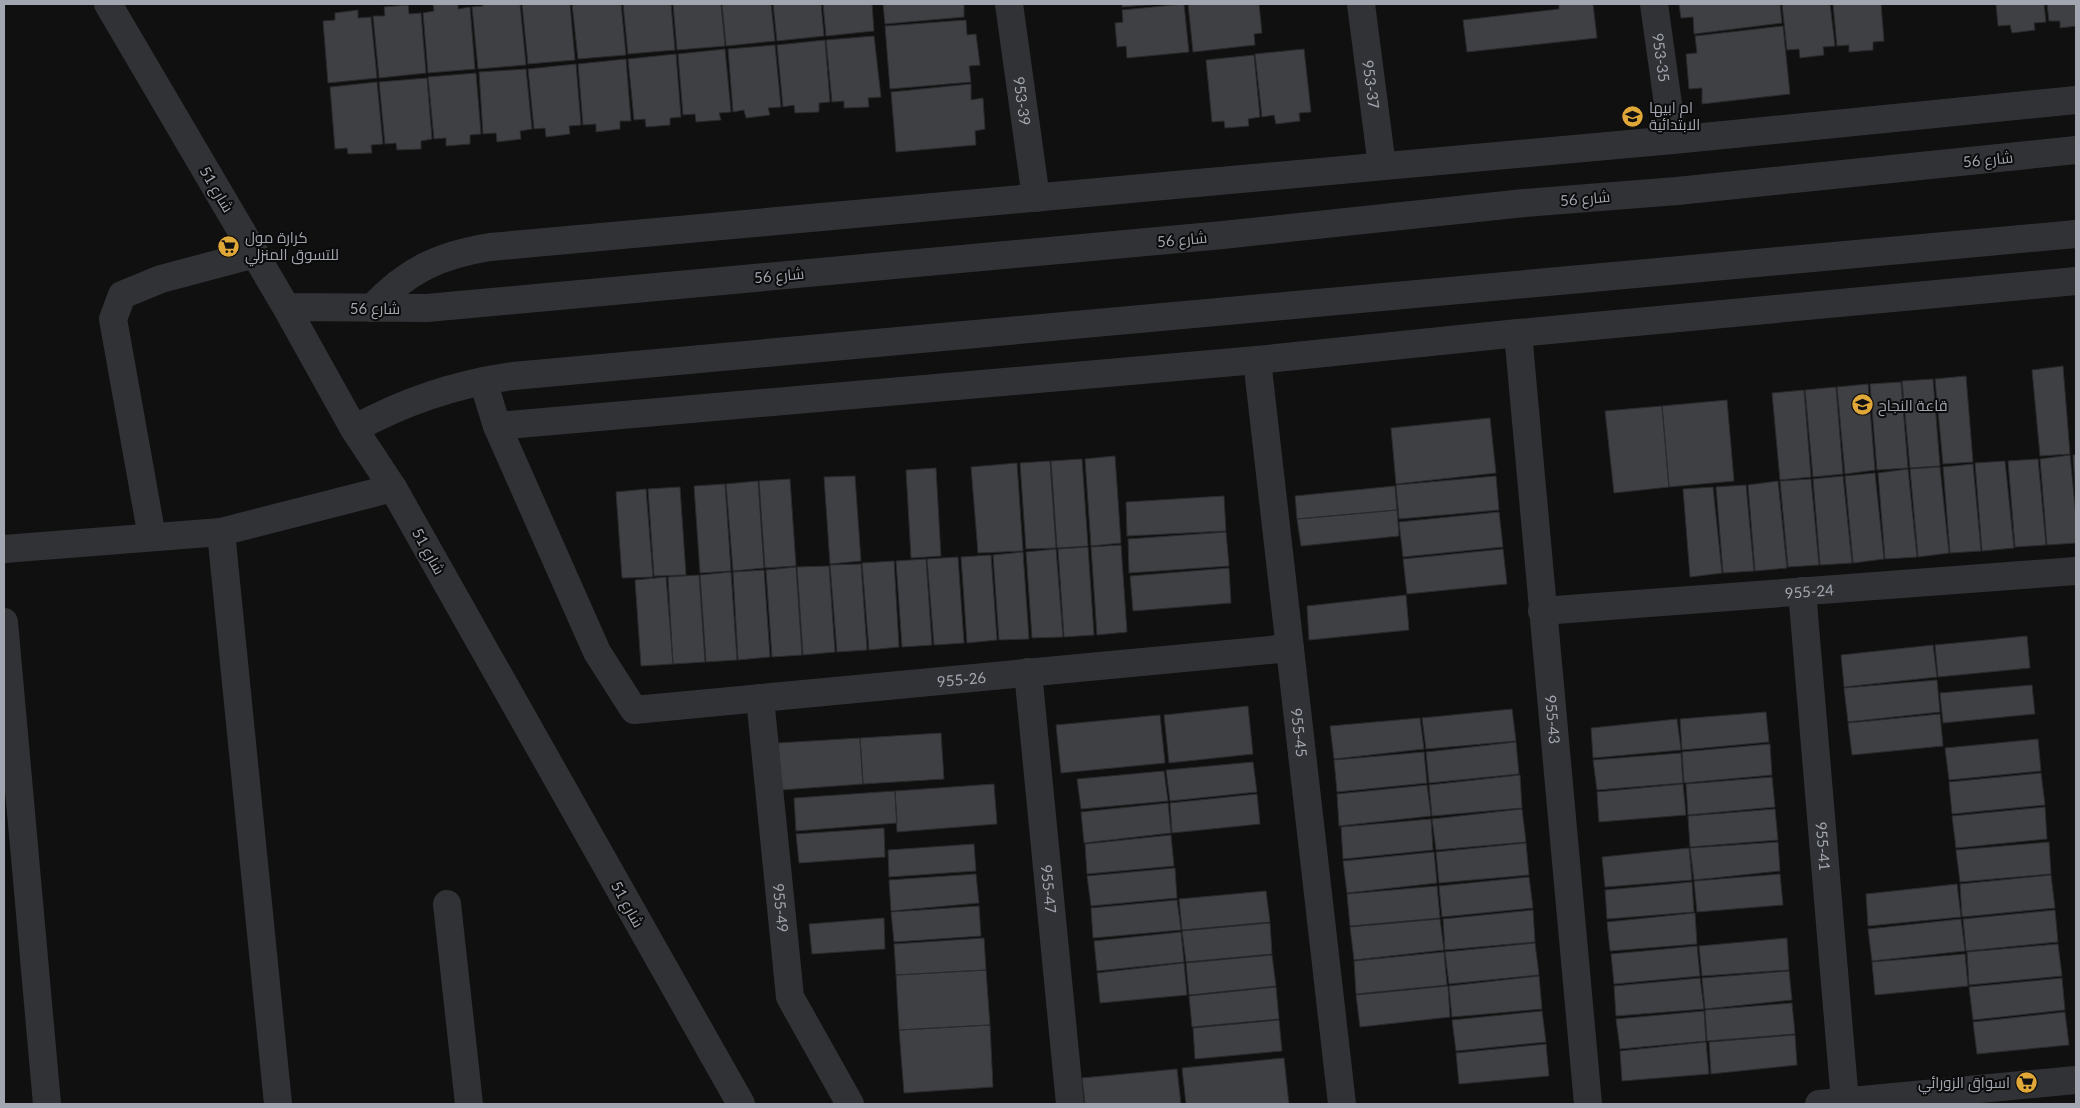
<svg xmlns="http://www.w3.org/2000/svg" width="2080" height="1108" font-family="Lato,Cairo,sans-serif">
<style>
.building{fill:#3f4044;stroke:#2a2a2d}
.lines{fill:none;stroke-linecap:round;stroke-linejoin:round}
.minor{stroke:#313235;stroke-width:28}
.tertiary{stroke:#313235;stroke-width:28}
.labels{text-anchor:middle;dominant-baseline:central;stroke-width:4;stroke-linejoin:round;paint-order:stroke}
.street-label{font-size:15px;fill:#a2a6b0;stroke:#0b0b0c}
.poi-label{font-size:15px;fill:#a2a6b0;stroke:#0b0b0c;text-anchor:start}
</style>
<rect width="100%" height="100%" fill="#101011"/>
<!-- building -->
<path class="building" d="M433 4H458V9L470 7 475 69 428 73 423 13 434 11Z
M483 4H520L526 65 478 69 472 7 483 6Z
M522 4H570L575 60 528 64Z
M572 4H621L626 55 578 59Z
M623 4H671L675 50 628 54Z
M673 4H721L725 46 677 50Z
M722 4H771L775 41 726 46Z
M773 4H821L824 36 777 41Z
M823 4H872L874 31 826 36Z
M883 4H964V17L885 24Z
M1122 4H1158L1122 7Z
M1184 4 1189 52 1127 58 1126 46 1117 47 1115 23 1123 22 1122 10Z
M1188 4H1259L1262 33 1254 34 1255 45 1193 52Z
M1559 4H1593L1597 38 1467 52 1463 20 1559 9Z
M1679 4H1780L1782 23 1694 34 1693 17 1681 18Z
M1782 4H1830L1835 46 1823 47 1824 55 1800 58 1799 49 1787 50Z
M1833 4H1881L1884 41 1873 42V50L1849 52V45L1837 46Z
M1996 4H2044L2046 22 2034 23 2035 30 2012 33 2010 25 1998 26Z
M2047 4H2076V26L2060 28V21H2049Z
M408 5 409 14 421 13 426 73 379 78 373 16H385L384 7Z
M358 10V18L371 17 377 78 328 83 323 21 335 20V13Z
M966 20 967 35 976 34 980 65 969 66 971 82 890 89 885 26Z
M1783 26 1790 94 1702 104V88L1689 89 1686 54 1697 53 1695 36Z
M874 36 881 97 868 98 869 107 844 108V101L832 102 826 40Z
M825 40 830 102 819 103V112L795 113 794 105 783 107 777 45Z
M775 45 781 107 768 108 770 115 746 118 744 110 733 112 728 49Z
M725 49 731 112 719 113 721 120 696 122 695 114 683 115 678 54Z
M1304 49 1311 112 1299 113 1300 121 1276 124 1274 115 1262 117 1255 54Z
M676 54 681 117 670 118V125L646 127 645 119 634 120 628 59Z
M1254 55 1260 117 1248 119 1249 126 1225 128 1224 121 1212 122 1206 60Z
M626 59 631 121H620V129L596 132V124L583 125 578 64Z
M576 64 581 125 569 126 570 134 546 137 545 128 534 129 528 69Z
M526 69 532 129 520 131 521 139 497 142 496 133 483 134 479 72Z
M476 73 481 134 470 135V144L446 146V138L434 139 428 77Z
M427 78 432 139 421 141V149L397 150 396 143 385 144 379 82Z
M377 82 383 144 371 145 372 153 348 154 347 148 335 149 330 87Z
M971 84V100L983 98 985 129 975 131 976 145 896 152 891 92Z
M2063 366 2070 454 2040 456 2032 370Z
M1966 376 1973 462 1943 464 1935 379Z
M1933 379 1940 466 1910 468 1902 381Z
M1901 382 1908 468 1877 470 1870 384Z
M1868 384 1875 470 1845 474 1837 387Z
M1836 387 1843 474 1813 477 1805 390Z
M1804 390 1811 477 1780 480 1772 393Z
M1727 400 1734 481 1669 487 1662 406Z
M1662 406 1669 487 1614 493 1605 411Z
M1490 418 1496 473 1396 484 1391 428Z
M2070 455 2076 516V543L2047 545 2040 459Z
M2073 455H2076V500Z
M1115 456 1121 543 1091 546 1085 459Z
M1082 459 1088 546 1057 548 1051 461Z
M2038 459 2046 545 2015 547 2008 461Z
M1050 461 1056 548 1026 549 1020 463Z
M2005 461 2014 548 1982 551 1975 463Z
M1017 463 1023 551 978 553 971 467Z
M1973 464 1981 551 1950 553 1943 467Z
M1940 467 1949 553 1918 557 1910 469Z
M936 468 941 556 911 558 906 470Z
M1908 469 1917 557 1885 559 1878 473Z
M1875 473 1884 559 1853 563 1845 476Z
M855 476 861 561 830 564 824 477Z
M1496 476 1499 510 1399 519 1396 485Z
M1843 476 1852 563 1820 565 1813 479Z
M790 479 796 566 765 568 759 481Z
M1811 479 1819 565 1788 567 1780 481Z
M758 481 764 568 733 571 726 484Z
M1778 481 1787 568 1755 571 1748 485Z
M725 484 731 571 700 573 694 486Z
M1746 485 1754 571 1723 573 1716 487Z
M1395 486 1397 510 1297 519 1295 496Z
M680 487 686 575 654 576 648 489Z
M1713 487 1722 573 1690 577 1683 489Z
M646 489 653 577 622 578 616 492Z
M1224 496 1226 531 1127 536 1126 502Z
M1397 510 1399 536 1301 546 1297 519Z
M1499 512 1503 547 1403 557 1399 522Z
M1226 532 1229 566 1129 573 1128 539Z
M1121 545 1127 632 1097 635 1091 547Z
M1088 547 1094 635 1064 637 1058 549Z
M1056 549 1063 637 1032 638 1026 552Z
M1503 549 1507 584 1407 594 1403 559Z
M1023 552 1029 639 999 640 993 555Z
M991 555 997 640 967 643 961 557Z
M958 557 964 643 934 645 927 559Z
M926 559 932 645 902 647 896 561Z
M894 561 899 647 869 650 862 563Z
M861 564 867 650 837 652 830 565Z
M829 566 835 652 803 655 797 567Z
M796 567 802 655 772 657 766 570Z
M1229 568 1231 603 1133 611 1130 576Z
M764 570 770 657 738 660 733 572Z
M731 572 737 660 706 662 700 575Z
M699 575 705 662 673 664 668 577Z
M666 577 673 664 641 666 635 580Z
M1406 595 1409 630 1309 640 1307 606Z
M2027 636 2030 668 1938 677 1935 645Z
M1933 645 1937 677 1844 687 1841 655Z
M1937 680 1940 712 1848 722 1844 688Z
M2032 685 2035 714 1943 723 1940 693Z
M1248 706 1253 754 1169 763 1164 715Z
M1512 709 1516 741 1426 749 1422 718Z
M1766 712 1769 742 1682 750 1680 719Z
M1940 714 1943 746 1852 755 1848 723Z
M1160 715 1165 763 1061 773 1056 725Z
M1420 718 1424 749 1334 759 1330 726Z
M1677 719 1681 750 1593 758 1591 728Z
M941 733 944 779 863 784 860 738Z
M860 738 863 784 781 790 778 743Z
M2038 739 2041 771 1949 780 1945 748Z
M1516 742 1519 774 1429 783 1426 752Z
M1770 744 1772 775 1684 783 1682 752Z
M1424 752 1427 783 1337 792 1334 760Z
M1681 753 1683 783 1597 790 1593 760Z
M1253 762 1257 792 1170 801 1166 770Z
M1164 771 1168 801 1081 809 1077 779Z
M2041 773 2045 805 1952 814 1949 782Z
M1520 775 1522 808 1432 816 1429 785Z
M1772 777 1775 807 1688 815 1686 784Z
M994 784 997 824 897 832 895 791Z
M1683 784 1686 815 1599 822 1597 792Z
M1427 785 1431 816 1339 826 1337 794Z
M895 791 897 823 796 831 794 798Z
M1257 794 1260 824 1172 833 1170 803Z
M1168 803 1171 833 1084 843 1081 812Z
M2045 807 2047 839 1956 848 1952 816Z
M1522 809 1526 842 1436 850 1432 819Z
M1775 809 1778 840 1690 847 1688 816Z
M1431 819 1433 850 1343 859 1341 827Z
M884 828 885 857 799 863 796 834Z
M1171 835 1174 866 1087 874 1085 844Z
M1778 842 1780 871 1694 880 1690 848Z
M2049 842 2051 874 1960 882 1956 850Z
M1526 843 1529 875 1439 883 1436 852Z
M974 844 976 871 889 877 888 850Z
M1689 848 1692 880 1605 887 1602 857Z
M1434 852 1437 883 1347 893 1343 861Z
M1175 868 1177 898 1091 906 1087 876Z
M976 874 979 903 891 911 889 880Z
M1780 874 1783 905 1697 912 1694 881Z
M2051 875 2055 908 1962 917 1960 884Z
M1529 877 1533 908 1442 917 1439 886Z
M1692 882 1694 912 1607 919 1605 890Z
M1957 884 1961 917 1868 926 1866 894Z
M1437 886 1440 918 1350 926 1347 894Z
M1266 891 1270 922 1182 930 1179 899Z
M1177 900 1181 930 1093 938 1091 908Z
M979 906 981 936 894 942 891 912Z
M1533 910 1535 942 1445 950 1443 919Z
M2055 910 2058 942 1966 951 1963 919Z
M1695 913 1697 944 1610 951 1607 922Z
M884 918 885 949 812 954 809 924Z
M1440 919 1444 950 1354 960 1350 927Z
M1961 919 1965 951 1872 961 1868 929Z
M1270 923 1272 954 1186 962 1182 931Z
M1181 932 1184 962 1097 971 1094 941Z
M984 938 986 970 896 975 894 944Z
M1787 938 1789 970 1702 976 1699 946Z
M1535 943 1539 975 1449 984 1445 952Z
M2058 944 2062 976 1969 985 1967 952Z
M1697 946 1700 976 1614 984 1611 954Z
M1444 952 1447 985 1356 994 1354 961Z
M1965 954 1968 986 1875 995 1872 962Z
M1272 955 1276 986 1189 995 1186 963Z
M1184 963 1187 995 1100 1003 1097 973Z
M986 970 990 1025 899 1030 896 975Z
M1789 971 1792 1000 1705 1009 1702 978Z
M1539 976 1542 1009 1452 1017 1449 986Z
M1700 978 1704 1009 1616 1016 1614 986Z
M2062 978 2065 1010 1973 1020 1969 987Z
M1448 986 1450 1017 1360 1027 1356 995Z
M1276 987 1279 1019 1192 1027 1189 996Z
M1792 1003 1795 1034 1707 1041 1705 1010Z
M1542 1011 1546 1042 1456 1051 1452 1020Z
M1704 1011 1706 1041 1620 1049 1616 1019Z
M2065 1012 2069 1045 1977 1054 1973 1022Z
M1279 1020 1282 1051 1195 1059 1193 1028Z
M990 1025 993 1087 904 1093 899 1030Z
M1795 1035 1797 1065 1711 1074 1709 1042Z
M1706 1042 1709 1074 1622 1081 1620 1051Z
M1546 1044 1549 1076 1459 1084 1456 1053Z
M1284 1058 1289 1104H1186L1182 1068Z
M1177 1069 1181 1104H1085L1082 1078Z"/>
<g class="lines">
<!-- minor -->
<g class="minor">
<path id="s1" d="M1009 4 1036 198"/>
<path id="s2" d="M1361 4 1382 166"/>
<path id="s3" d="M1654 4 1673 140"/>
<path d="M372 308C407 270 440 255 490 247L1673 140 2076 100"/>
<path id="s4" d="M1518 333 1588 1104"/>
<path id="s5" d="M1257 360 1342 1104"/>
<path id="s6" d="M483 381 497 426 597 652 634 710 1290 648"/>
<path d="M497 426 1257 360 1518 333 2076 281"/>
<path d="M221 532 278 1104"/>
<path d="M152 537 113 319 122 295 161 279 255 254"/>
<path d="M4 549 221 532 393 488"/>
<path id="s7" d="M1802 591 1845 1102"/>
<path id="s8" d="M1542 611 2076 571"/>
<path d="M4 622 47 1104"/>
<path id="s9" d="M1028 672 1070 1104"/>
<path id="s10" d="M760 698 790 997 850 1104"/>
<path d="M447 904 469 1104"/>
<path d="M1819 1104 2076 1080"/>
</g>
<!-- tertiary -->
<path class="tertiary" d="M108 4 286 307 354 429 393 488 741 1104
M286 307 427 308 1223 235 1524 203 1677 191 2076 150
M354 429C405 401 455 384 513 376L2076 234"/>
</g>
<!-- icons -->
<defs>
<symbol id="school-disc" viewBox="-11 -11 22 22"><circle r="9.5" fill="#e0a839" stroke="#0b0b0c"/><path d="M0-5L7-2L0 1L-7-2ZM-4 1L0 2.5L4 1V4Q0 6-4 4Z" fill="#111"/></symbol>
<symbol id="supermarket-disc" viewBox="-11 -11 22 22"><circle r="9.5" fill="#e0a839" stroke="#0b0b0c"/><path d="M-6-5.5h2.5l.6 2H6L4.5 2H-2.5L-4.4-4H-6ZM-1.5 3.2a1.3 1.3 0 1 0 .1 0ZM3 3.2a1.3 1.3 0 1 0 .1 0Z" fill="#111"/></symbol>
</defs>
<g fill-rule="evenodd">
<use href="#school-disc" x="1620" y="104" width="25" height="25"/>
<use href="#supermarket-disc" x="216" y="234" width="25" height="25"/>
<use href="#school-disc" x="1850" y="392" width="25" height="25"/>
<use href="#supermarket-disc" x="2014" y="1070" width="25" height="25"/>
</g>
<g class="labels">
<!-- street labels -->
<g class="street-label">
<text stroke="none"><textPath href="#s3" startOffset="54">953-35</textPath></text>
<text stroke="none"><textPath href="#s2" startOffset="81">953-37</textPath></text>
<text stroke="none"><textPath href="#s1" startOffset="98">953-39</textPath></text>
<text transform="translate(1988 159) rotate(-6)">شارع 56</text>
<text transform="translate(217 189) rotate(59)">شارع 51</text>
<text transform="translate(1585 198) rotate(-5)">شارع 56</text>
<text transform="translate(1182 239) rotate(-5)">شارع 56</text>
<text transform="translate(779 275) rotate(-5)">شارع 56</text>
<text x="375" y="308">شارع 56</text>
<text transform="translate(429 551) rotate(61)">شارع 51</text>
<text stroke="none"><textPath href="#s8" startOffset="268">955-24</textPath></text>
<text stroke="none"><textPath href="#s6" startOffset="692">955-26</textPath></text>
<text stroke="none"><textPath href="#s4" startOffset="388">955-43</textPath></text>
<text stroke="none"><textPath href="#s5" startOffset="375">955-45</textPath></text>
<text stroke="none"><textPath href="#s7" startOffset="256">955-41</textPath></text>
<text stroke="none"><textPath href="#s9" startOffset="218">955-47</textPath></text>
<text transform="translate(628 904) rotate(61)">شارع 51</text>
<text stroke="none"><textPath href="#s10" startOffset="211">955-49</textPath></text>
</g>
<!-- poi labels -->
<g class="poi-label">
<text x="1649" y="107">ام ابيها<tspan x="1649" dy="17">الابتدائية</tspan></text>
<text x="245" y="237">كرارة مول<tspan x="245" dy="17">للتسوق المنزلي</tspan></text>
<text x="1878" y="405">قاعة النجاح</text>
<text x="2010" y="1082" text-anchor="end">اسواق الزورائي</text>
</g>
</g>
<!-- border -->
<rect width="2080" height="1108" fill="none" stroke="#a2a6b0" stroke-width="10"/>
</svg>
